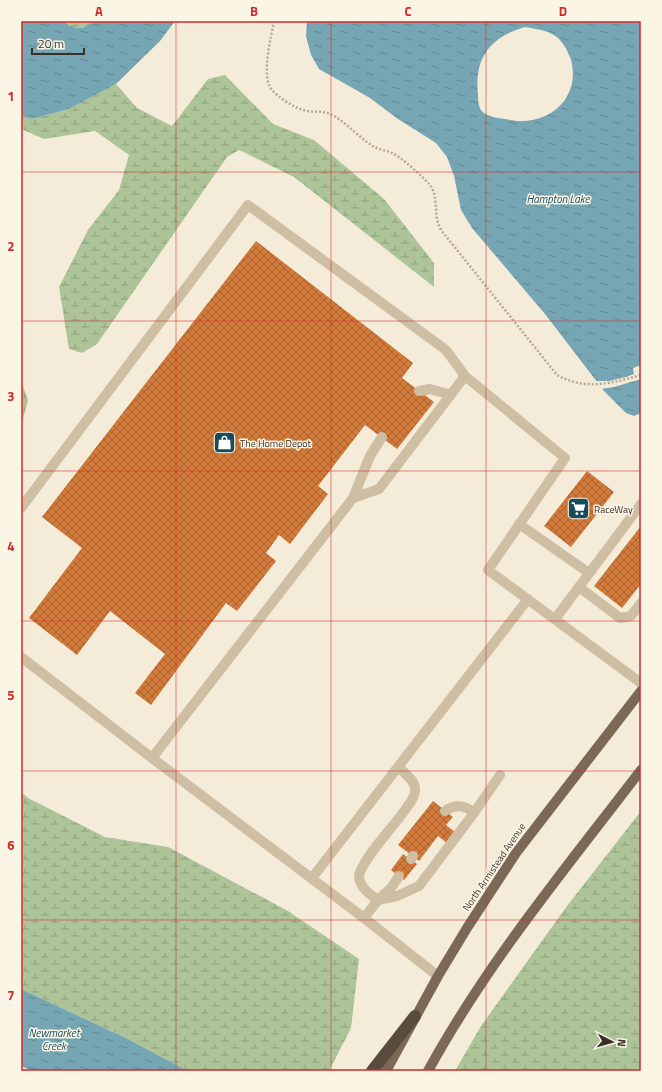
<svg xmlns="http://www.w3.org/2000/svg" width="662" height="1092" font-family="'Titillium Web',sans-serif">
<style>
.wetland{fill:url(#wetland-marsh)}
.water{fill:url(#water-ripples);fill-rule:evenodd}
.pier{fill:#f4ecd9}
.building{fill:url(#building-cross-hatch)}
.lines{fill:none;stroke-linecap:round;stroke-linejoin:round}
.path{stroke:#b9a88e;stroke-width:2.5;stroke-dasharray:2 2;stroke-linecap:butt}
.service{stroke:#cdbea4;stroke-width:10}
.primary{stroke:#7b6956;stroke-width:10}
.motorway{stroke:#594b3d;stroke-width:12}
.grid{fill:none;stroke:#d62828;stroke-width:1;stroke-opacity:0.55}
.labels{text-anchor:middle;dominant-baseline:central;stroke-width:3;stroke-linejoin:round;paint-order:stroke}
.poi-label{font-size:10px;fill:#382f26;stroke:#fbf5e6;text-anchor:start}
.street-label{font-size:10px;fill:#382f26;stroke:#fbf5e6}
.water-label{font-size:11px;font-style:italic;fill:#184c5d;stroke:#fbf5e6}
.neatline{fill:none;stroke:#d62828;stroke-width:1.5}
.grid-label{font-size:13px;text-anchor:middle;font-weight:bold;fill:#d62828}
</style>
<defs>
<pattern id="wetland-marsh" width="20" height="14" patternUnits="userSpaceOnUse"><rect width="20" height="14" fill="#adc498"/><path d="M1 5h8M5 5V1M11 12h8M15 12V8" fill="none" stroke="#8ea07c"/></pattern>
<pattern id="water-ripples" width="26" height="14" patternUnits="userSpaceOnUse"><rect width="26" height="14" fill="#76a6b3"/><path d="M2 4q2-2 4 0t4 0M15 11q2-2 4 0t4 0" fill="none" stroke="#628891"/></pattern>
<pattern id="building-cross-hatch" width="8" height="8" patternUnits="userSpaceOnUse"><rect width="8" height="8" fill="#d17a3a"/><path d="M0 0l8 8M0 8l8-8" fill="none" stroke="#ab6431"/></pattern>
</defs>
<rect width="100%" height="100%" fill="#f4ecd9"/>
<!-- wetland -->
<path class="wetland" d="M65 21H94C83 28 75 34 65 21Z
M225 75 273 124 314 140 384 199 434 263V287L294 177 239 150 227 157 97 344 82 353 69 349 59 287 88 230 119 190 129 155 95 131 44 139 21 129V116L32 119 69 109 116 84 137 108 172 126 208 79Z
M21 381 28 400 21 426Z
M21 792 28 798 105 837 168 847 288 911 359 959 351 1028 329 1071H188L128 1039 21 989Z
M641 811V1071H455L481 1026 567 906Z"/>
<!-- water -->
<path class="water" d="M21 21H65L68 25 75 28H82L94 21H175L160 41 116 84 69 109 32 119 21 116Z
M307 21H641V413L634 416 626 413 604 391 545 314 472 228 461 210 454 176 447 157 436 143 398 119 370 98 319 69 311 55 306 36ZM525 27C536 29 548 30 557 37 563 42 569 53 571 60 580 93 556 121 522 121 518 122 514 120 510 120 501 118 492 118 484 113 478 109 478 100 478 94 474 57 491 37 525 27Z
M21 989 128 1039 188 1071H32L21 1066Z"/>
<!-- pier -->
<path class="pier" d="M641 365V379L614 387 600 389 594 381H609L626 377 634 374 633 368Z"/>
<!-- building -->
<path class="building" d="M256 241 413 363 402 378 434 402 397 449 365 425 318 486 328 494 290 544 279 535 266 553 276 561 237 611 226 603 151 705 135 693 165 654 110 611 77 655 29 618 82 548 42 517Z
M587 471 614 492 571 547 544 526Z
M641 526V584L622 608 594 586Z
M433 801 453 817 446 825 455 832 447 843 438 836 419 861 398 845Z
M403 854 417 864 404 880 391 870Z"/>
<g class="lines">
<!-- path -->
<path class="path" d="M274 21C271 38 263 67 269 85 272 94 293 107 303 110 312 113 321 110 330 114 342 119 359 137 371 145 378 150 386 150 394 154 403 159 421 175 429 184 440 196 432 214 441 230L557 375C586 391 612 383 641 375"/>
<!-- service -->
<path class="service" d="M419 391 430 389 451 395
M353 498 370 456 382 437
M21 508 248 205 446 350 465 376
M519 524 589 573
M579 587 620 618 631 616 641 603
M555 619 641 504
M21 657 152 758
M398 767C404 773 414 779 415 788 416 795 411 802 407 807 398 822 359 862 359 877 360 888 371 895 378 900L391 888 399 876
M445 811C456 804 465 805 474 813
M411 859 413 856
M312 878 528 599
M364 918 378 900 397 896 419 886 474 813 500 775
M438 976 364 918 152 758 353 498 379 489 465 376 565 458 488 570 641 683"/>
<!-- primary -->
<path class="primary" d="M386 1071 438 976 467 928 516 853 641 691
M428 1071C487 963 566 868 641 770"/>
<!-- motorway -->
<path class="motorway" d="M372 1071 415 1016"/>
</g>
<!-- grid -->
<path class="grid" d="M176 21V1071M331 21V1071M486 21V1071M21 172H641M21 321H641M21 471H641M21 621H641M21 771H641M21 920H641"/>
<!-- icons -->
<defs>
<symbol id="shop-square" viewBox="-11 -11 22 22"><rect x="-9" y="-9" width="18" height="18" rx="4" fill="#184c5d" stroke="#fbf5e6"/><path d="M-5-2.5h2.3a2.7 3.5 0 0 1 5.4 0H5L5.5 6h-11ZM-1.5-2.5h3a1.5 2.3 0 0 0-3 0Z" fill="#fff"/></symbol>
<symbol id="supermarket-square" viewBox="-11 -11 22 22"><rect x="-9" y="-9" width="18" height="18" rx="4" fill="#184c5d" stroke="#fbf5e6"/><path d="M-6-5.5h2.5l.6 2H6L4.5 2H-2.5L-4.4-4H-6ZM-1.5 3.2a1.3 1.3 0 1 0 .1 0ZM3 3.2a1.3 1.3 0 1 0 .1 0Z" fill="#fff"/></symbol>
</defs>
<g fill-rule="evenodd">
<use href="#shop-square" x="212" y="430" width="25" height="25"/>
<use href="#supermarket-square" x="566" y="496" width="25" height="25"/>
</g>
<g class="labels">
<!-- poi labels -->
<g class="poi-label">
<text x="240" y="443">The Home Depot</text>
<text x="594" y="509">RaceWay</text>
</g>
<!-- street labels -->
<g class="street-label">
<text transform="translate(494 867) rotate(-56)">North Armistead Avenue</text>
</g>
<!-- water labels -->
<g class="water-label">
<text x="558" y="199">Hampton Lake</text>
<text x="54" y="1033">Newmarket<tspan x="54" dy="13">Creek</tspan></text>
</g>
</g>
<!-- border -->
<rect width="662" height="1092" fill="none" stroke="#fbf5e6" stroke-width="44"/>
<!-- north arrow -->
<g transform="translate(612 1042) rotate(96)" stroke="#fbf5e6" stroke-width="3" paint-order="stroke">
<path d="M0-3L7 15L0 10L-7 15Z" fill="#382f26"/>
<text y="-6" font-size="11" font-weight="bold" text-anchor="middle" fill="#382f26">N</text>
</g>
<!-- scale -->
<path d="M32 48v6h52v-6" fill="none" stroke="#382f26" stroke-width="2"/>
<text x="38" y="48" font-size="12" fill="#382f26" stroke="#fbf5e6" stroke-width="3" paint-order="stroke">20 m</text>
<rect x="22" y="22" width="618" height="1048" class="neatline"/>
<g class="grid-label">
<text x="99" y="16">A</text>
<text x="254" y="16">B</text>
<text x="408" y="16">C</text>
<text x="563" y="16">D</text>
<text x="11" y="101">1</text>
<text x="11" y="251">2</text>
<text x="11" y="401">3</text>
<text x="11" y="551">4</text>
<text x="11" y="700">5</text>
<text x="11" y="850">6</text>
<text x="11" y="1000">7</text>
</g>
</svg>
